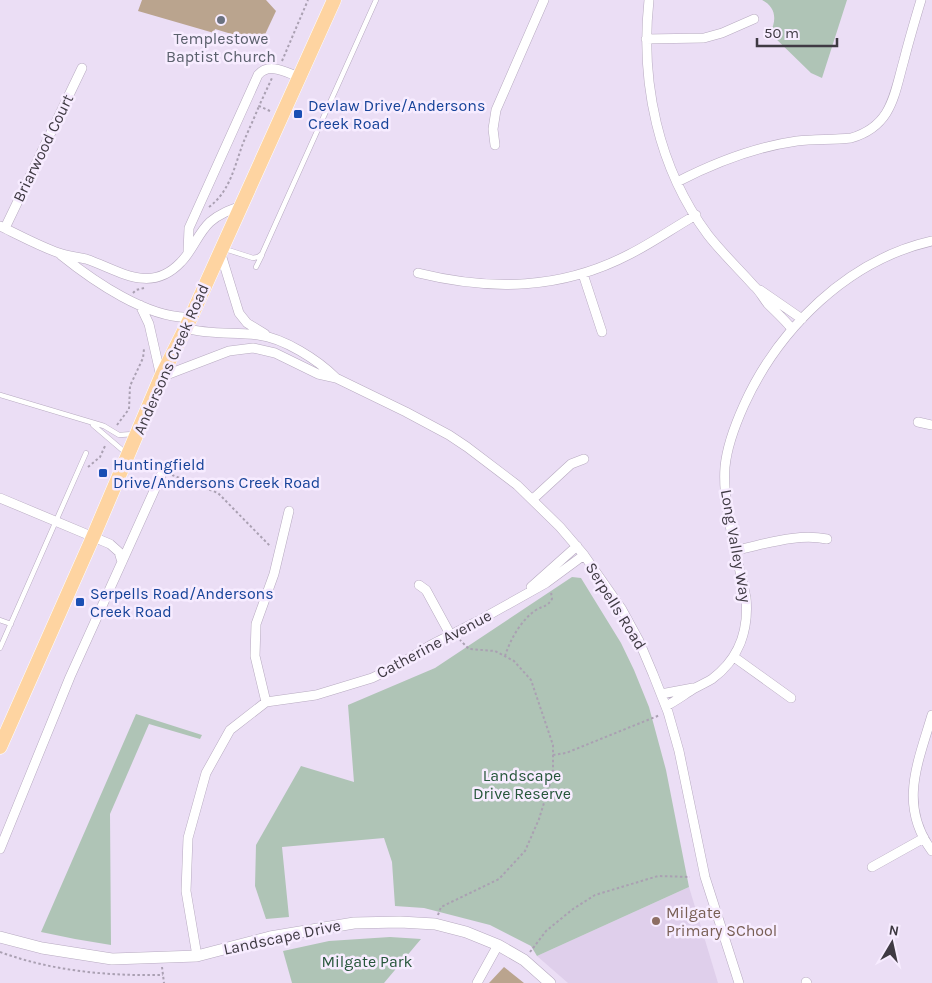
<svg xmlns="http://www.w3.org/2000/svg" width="932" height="983" font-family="Karla,sans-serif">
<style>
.built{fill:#dfcfeb}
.green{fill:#afc4b6}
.building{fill:#baa48e}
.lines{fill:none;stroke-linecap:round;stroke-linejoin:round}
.service-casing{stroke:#b7aac0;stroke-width:5.5}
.minor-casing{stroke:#b7aac0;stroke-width:10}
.tertiary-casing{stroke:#b7aac0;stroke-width:12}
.primary-casing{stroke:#fff;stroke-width:15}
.path{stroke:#aaa0b2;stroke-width:2;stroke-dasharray:2.5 2.5;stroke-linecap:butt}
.service{stroke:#fff;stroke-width:4.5}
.minor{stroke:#fff;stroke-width:9}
.tertiary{stroke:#fff;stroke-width:11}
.primary{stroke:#fed4a1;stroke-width:14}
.worship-dot{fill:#6b7280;stroke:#f7ecff;stroke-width:2}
.transit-dot{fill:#1a4fb4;stroke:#f7ecff;stroke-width:2}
.education-dot{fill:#8d6e63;stroke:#f7ecff;stroke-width:2}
.labels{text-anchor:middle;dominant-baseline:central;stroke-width:5;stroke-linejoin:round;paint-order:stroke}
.worship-label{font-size:16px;fill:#5b616d;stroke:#f7ecff}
.transit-label{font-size:16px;fill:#164399;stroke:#f7ecff;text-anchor:start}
.street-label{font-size:16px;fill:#3f3a43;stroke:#f7ecff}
.park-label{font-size:16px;fill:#26563a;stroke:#f7ecff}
.education-label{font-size:16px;fill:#785e54;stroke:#f7ecff;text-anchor:start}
</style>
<rect width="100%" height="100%" fill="#ebdef5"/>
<!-- built -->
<path class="built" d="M689 887 718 983H568L537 956Z"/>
<!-- green -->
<path class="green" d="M762 0H847L822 78 811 73 770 33C777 20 776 7 762 0Z
M572 577 581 578 621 643 634 670 649 707 666 770 689 887 537 956 531 946 490 925 424 908 395 906 392 862 384 838 282 847 289 917 266 919 255 886 256 845 301 766 354 782 348 705 435 668Z
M136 714 202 735 200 739 149 724 110 814 111 945 75 939 41 932Z
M390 937 421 939 384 983H292L283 951 329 941Z"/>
<!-- building -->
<path class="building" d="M142 0H266L276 11 261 43 215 29 214 33 138 11Z
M504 967 524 983H489Z"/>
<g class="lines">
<defs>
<path id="service" d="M225 249 253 258 258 257 262 254 376 0
M256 267 262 255
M0 395 104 426 119 435 134 434
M93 425 127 454
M0 620 11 624
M0 648 86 453"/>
<path id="minor" d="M649 0C640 82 658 168 708 235 722 253 739 269 754 286 760 291 763 298 768 304 776 312 785 320 792 329
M646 39 704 38 722 33 754 19
M495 145 493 129 496 110 544 0
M677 182C716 162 754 147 797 141 815 139 833 140 851 138 892 126 894 95 904 60 909 40 915 20 921 0
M0 226C19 235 39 246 59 253 68 256 77 257 86 259 119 270 150 295 181 262 193 250 198 233 210 222 219 214 230 210 241 206
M5 228 82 68
M220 251 239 313 247 323 265 334
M188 252 189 228 258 75C269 62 285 72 299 77
M61 255C92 280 149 320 191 317
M418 273C491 291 561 290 630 254 652 243 673 228 696 215
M583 274 602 332
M760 290 802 319
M140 305 149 324 161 377 229 351 253 348 275 353 318 374 336 378 406 412 449 435 467 447 517 485 560 527 584 555 621 608 639 641 653 674 668 712 679 751 705 877 739 983
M185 328C209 335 234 332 258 335 284 338 318 360 336 378
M918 422 932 425
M0 498 110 544 119 552 122 562
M533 499 571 464 584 459
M736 550C766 544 797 533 827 539
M419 585 426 590 450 634
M531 587 577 546
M734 657 791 698
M661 694 693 688
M266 702 255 656 256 624 274 574 289 511
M666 706C676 701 685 694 695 688 701 685 707 682 712 679 739 659 749 630 746 598 738 559 722 506 725 467 727 445 735 425 744 405 779 328 848 260 932 241
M932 715C918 763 898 805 932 851
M0 849 70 677 163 471
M872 867 924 838
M197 956 186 891 188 838 206 773 230 730 266 702 316 695 372 678 393 668 431 645 478 621 546 583 584 555
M806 982 807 983
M477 983 498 945"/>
<path id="tertiary" d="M0 937 42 948 112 959 197 956 270 937 354 923 400 922 435 924 466 932 498 945 524 960 550 983"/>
<path id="primary" d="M0 747 93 537 161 377 191 317 334 0"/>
</defs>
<!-- service casing -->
<use href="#service" class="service-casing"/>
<!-- minor casing -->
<use href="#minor" class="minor-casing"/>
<!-- tertiary casing -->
<use href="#tertiary" class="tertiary-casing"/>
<!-- primary casing -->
<use href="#primary" class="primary-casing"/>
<!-- path -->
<path class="path" d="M282 61 308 0
M270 111 259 106 272 78
M209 207C229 192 234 169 242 146 247 133 254 119 259 106
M133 293 136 290 144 288
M117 425 129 409 130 386 143 358 144 349
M88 467 100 457 105 446
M172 475 218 493 271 547
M505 656C510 640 521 620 536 610 544 605 546 608 552 599L551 592
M553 755 566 753 660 715
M438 915 441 907 499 879 525 851 539 819 553 774V745L531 680 514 661 495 651 469 649 460 640
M0 952C52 971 107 976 163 975
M530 952 546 931 573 909 595 895 658 876 690 877
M162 967 164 983"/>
<!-- service -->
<use href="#service" class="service"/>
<!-- minor -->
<use href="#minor" class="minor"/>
<!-- tertiary -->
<use href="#tertiary" class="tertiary"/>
<!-- primary -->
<use href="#primary" class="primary"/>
</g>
<!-- markers -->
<circle class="worship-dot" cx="221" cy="20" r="5"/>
<g class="transit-dot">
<rect x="293" y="109" width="10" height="10" rx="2.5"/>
<rect x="98" y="468" width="10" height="10" rx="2.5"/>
<rect x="75" y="597" width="10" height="10" rx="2.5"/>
</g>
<circle class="education-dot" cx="656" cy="921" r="5"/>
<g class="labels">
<!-- worship labels -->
<g class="worship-label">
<text x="221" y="38">Templestowe<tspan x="221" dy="18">Baptist Church</tspan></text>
</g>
<!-- transit labels -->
<g class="transit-label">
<text x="308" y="105">Devlaw Drive/Andersons<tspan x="308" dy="18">Creek Road</tspan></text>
<text x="113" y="464">Huntingfield<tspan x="113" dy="18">Drive/Andersons Creek Road</tspan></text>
<text x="90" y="593">Serpells Road/Andersons<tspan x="90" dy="18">Creek Road</tspan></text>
</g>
<!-- street labels -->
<g class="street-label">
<text transform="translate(43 148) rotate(-64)">Briarwood Court</text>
<text transform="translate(171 359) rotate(-66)">Andersons Creek Road</text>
<text transform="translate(736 546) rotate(80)">Long Valley Way</text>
<text transform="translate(616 606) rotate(58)">Serpells Road</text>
<text transform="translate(434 644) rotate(-28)">Catherine Avenue</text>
<text transform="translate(282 937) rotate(-12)">Landscape Drive</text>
</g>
<!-- park labels -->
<g class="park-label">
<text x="522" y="775">Landscape<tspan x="522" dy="18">Drive Reserve</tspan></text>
<text x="367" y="961">Milgate Park</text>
</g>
<!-- education labels -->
<g class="education-label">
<text x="666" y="912">Milgate<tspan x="666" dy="18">Primary SChool</tspan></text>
</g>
</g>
<!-- north arrow -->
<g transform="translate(892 943) rotate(9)" stroke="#f7ecff" stroke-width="4" paint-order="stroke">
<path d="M0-4L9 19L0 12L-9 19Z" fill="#3f3a43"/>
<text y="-8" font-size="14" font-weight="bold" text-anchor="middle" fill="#3f3a43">N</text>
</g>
<!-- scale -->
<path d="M757 38v8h80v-8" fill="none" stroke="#3f3a43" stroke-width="2.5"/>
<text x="764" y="38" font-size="15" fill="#3f3a43" stroke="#f7ecff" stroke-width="4" paint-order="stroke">50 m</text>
</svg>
